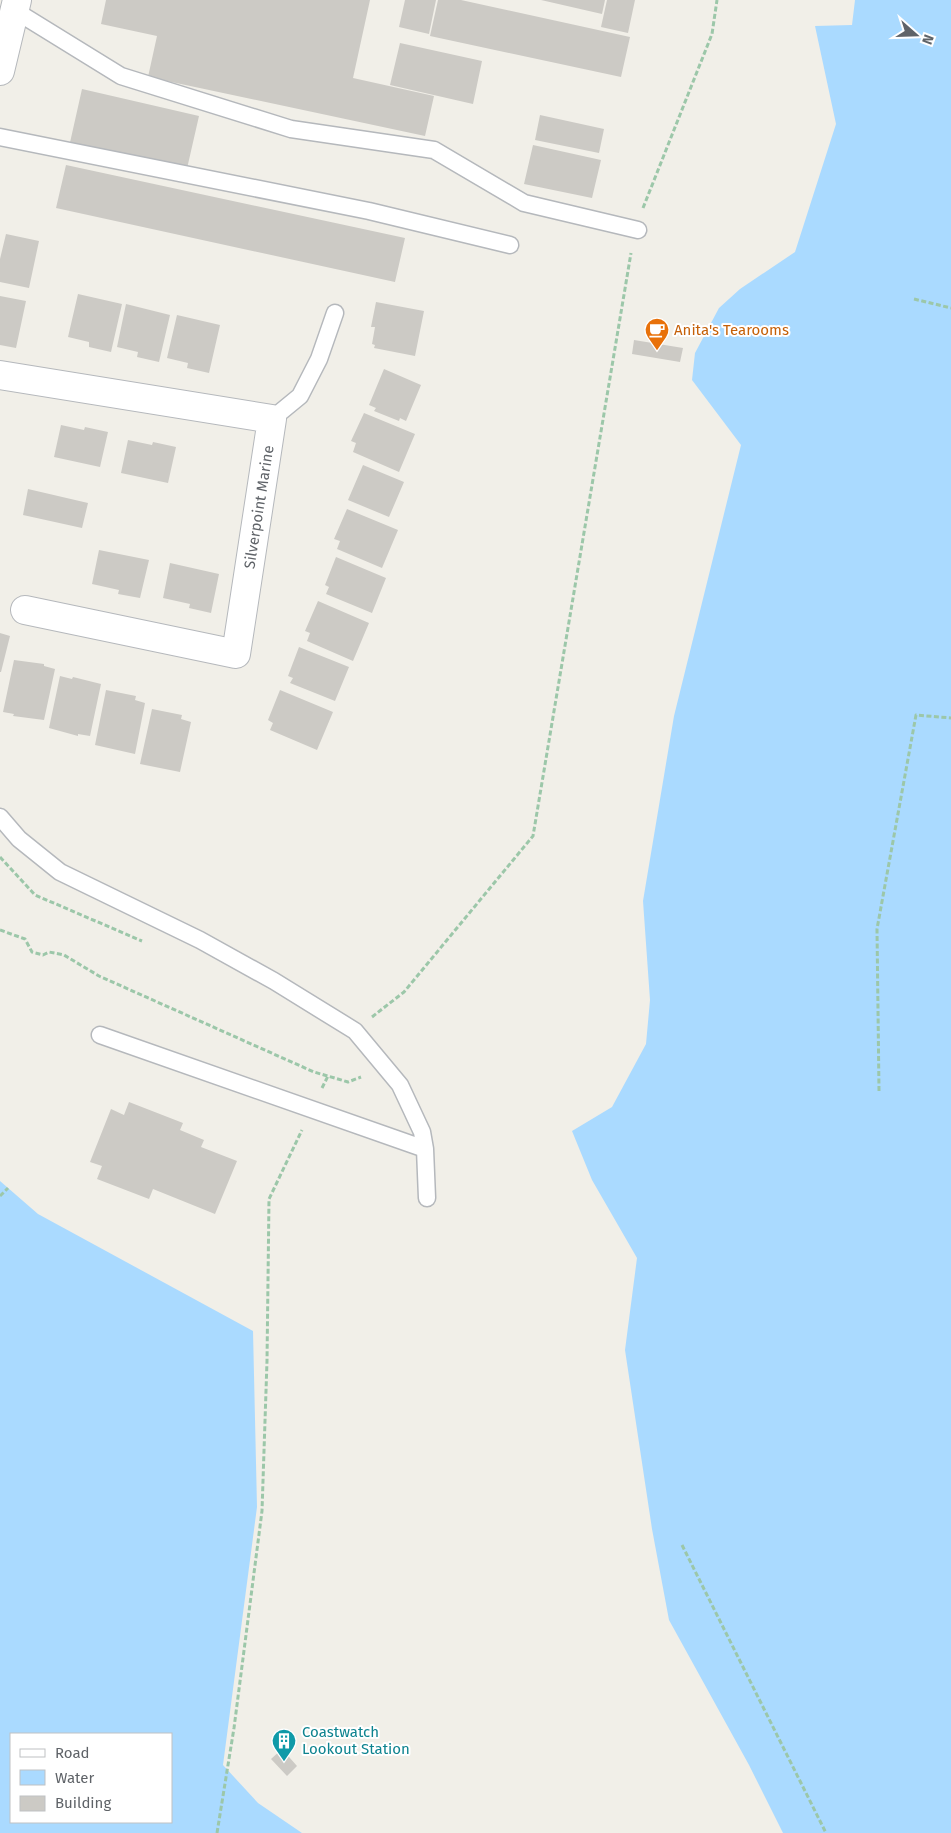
<svg xmlns="http://www.w3.org/2000/svg" width="951" height="1833" font-family="'Fira Sans',sans-serif">
<style>
.water{fill:#aadaff;fill-rule:evenodd}
.building{fill:#cccac5}
.lines{fill:none;stroke-linecap:round;stroke-linejoin:round}
.lane-casing{stroke:#b5b8bc;stroke-width:19}
.street-casing{stroke:#b5b8bc;stroke-width:30}
.path{stroke:#9cc7a9;stroke-width:3;stroke-dasharray:5 2.5;stroke-linecap:butt}
.lane{stroke:#fff;stroke-width:16}
.street{stroke:#fff;stroke-width:28}
.labels{text-anchor:middle;dominant-baseline:central;stroke-width:4;stroke-linejoin:round;paint-order:stroke}
.food-label{font-size:15px;fill:#c56008;stroke:#fff;text-anchor:start}
.street-label{font-size:15px;fill:#5f6368;stroke:#fff}
.culture-label{font-size:15px;fill:#0d838f;stroke:#fff;text-anchor:start}
</style>
<rect width="100%" height="100%" fill="#f1efe8"/>
<!-- water -->
<path class="water" d="M855 0H951V1833H783L749 1765 669 1620 652 1529 625 1350 637 1258 592 1180 572 1131 612 1107 646 1044 650 1000 643 901 674 716 741 445 692 380 695 353 719 308 740 289 795 252 836 124 815 26 852 25Z
M0 1181 38 1214 253 1331 257 1507 223 1765 258 1803 302 1833H0ZM171 1734V1822H11V1734Z"/>
<!-- building -->
<path class="building" d="M106 0H370L353 78 434 96 425 136 148 77 157 36 101 24Z
M405 0H436L429 34 399 27Z
M438 0H461L630 37 621 77 430 36Z
M541 0H605L602 14Z
M607 0H635L628 33 601 27Z
M400 43 482 61 473 104 390 85Z
M82 89 199 116 186 173 69 147Z
M540 115 604 129 599 153 535 140Z
M533 145 601 160 592 198 524 184Z
M66 165 405 238 395 282 56 208Z
M6 234 39 241 29 288 0 282V259Z
M78 294 122 304 111 352 89 347V342L68 337Z
M0 296 26 301 16 348 0 345Z
M376 302 424 311 415 356 374 348 375 345 372 344 375 327H371Z
M126 304 170 315 159 362 137 357 138 352 117 347Z
M177 315 220 325 209 373 187 368 188 363 167 358Z
M634 340 683 348 680 362 632 354Z
M384 369 421 385 406 421 400 418 399 421 374 411 376 408 369 405Z
M364 413 415 434 399 472 353 452 356 443 351 441Z
M61 425 84 430 85 427 108 432 100 467 54 457Z
M128 440 152 445 153 442 176 447 168 483 121 473Z
M363 465 404 482 389 517 348 500Z
M28 489 88 503 82 528 23 515Z
M347 509 398 530 382 568 337 549 340 541 334 539Z
M99 550 149 560 140 598 118 594 119 590 92 584Z
M336 557 386 578 372 613 326 594 329 587 325 585Z
M170 563 219 574 211 613 189 608 190 604 163 598Z
M318 601 369 623 353 661 307 641 310 633 305 631Z
M0 633 10 636 1 672H0Z
M299 647 349 667 335 701 290 683 293 678 288 676Z
M14 660 44 664V666L55 669 44 720 13 716 14 714 3 712Z
M60 676 72 679 73 677 101 684 90 736 78 734V736L49 728Z
M106 690 136 696 135 700 145 703 135 754 95 745Z
M280 690 333 712 317 750 270 730 273 723 268 720Z
M152 709 182 715 181 719 191 722 180 772 140 764Z
M129 1102 183 1123 180 1130 204 1140 201 1147 237 1161 215 1214 153 1189 149 1199 97 1179 102 1166 90 1162 111 1109 124 1115Z
M282 1749 297 1766 287 1776 271 1759Z"/>
<g class="lines">
<defs>
<path id="lane" d="M14 10 121 76 291 129 434 150 524 203 638 230
M0 137 369 211 510 245
M272 419 300 396 319 359 335 313
M0 817 19 839 60 872 200 940 274 981 355 1031 400 1085 422 1132 425 1149 427 1198
M100 1035 425 1149"/>
<path id="street" d="M0 71 17 0
M0 375 272 419 236 654 25 610"/>
</defs>
<!-- lane casing -->
<use href="#lane" class="lane-casing"/>
<!-- street casing -->
<use href="#street" class="street-casing"/>
<!-- path -->
<path class="path" d="M643 208 712 34 717 0
M914 299 951 308
M0 857 35 895 142 941
M0 930 25 939 32 952 43 955 49 952 64 955 99 976 314 1072 348 1082 361 1077
M372 1017 404 992 533 836 631 253
M322 1088 328 1076
M879 1091 877 929 916 715 951 718
M0 1196 8 1188
M682 1545 826 1833
M217 1833 234 1728 262 1511 267 1361 269 1199 302 1130"/>
<!-- lane -->
<use href="#lane" class="lane"/>
<!-- street -->
<use href="#street" class="street"/>
</g>
<!-- icons -->
<defs>
<symbol id="cafe-pin" viewBox="-11 -11 22 30"><path d="M0 17L-7.5 6A9.5 9.5 0 1 1 7.5 6Z" fill="#e8710a" stroke="#fff"/><path d="M-5.5-4.5H6V0H3Q3 3.5 0 3.5H-2.5Q-5.5 3.5-5.5 0ZM3-3.2v2h1.7v-2ZM-6 4.5H4V6H-6Z" fill="#fff"/></symbol>
<symbol id="building-pin" viewBox="-11 -11 22 30"><path d="M0 17L-7.5 6A9.5 9.5 0 1 1 7.5 6Z" fill="#0f9aa8" stroke="#fff"/><path d="M-4-6H4V6H1V3H-1V6H-4ZM-2.5-4.3h1.7v1.8h-1.7ZM.8-4.3h1.7v1.8H.8ZM-2.5-1h1.7V.8h-1.7ZM.8-1h1.7V.8H.8Z" fill="#fff"/></symbol>
</defs>
<g fill-rule="evenodd">
<use href="#cafe-pin" x="643" y="316" width="28" height="38"/>
<use href="#building-pin" x="270" y="1727" width="28" height="38"/>
</g>
<g class="labels">
<!-- food labels -->
<g class="food-label">
<text x="674" y="330">Anita's Tearooms</text>
</g>
<!-- street labels -->
<g class="street-label">
<text transform="translate(259 507) rotate(-81)">Silverpoint Marine</text>
</g>
<!-- culture labels -->
<g class="culture-label">
<text x="302" y="1732">Coastwatch<tspan x="302" dy="17">Lookout Station</tspan></text>
</g>
</g>
<!-- legend -->
<rect x="10" y="1733" width="162" height="90" fill="#ffffff" stroke="#bfc1c3"/>
<rect x="20" y="1749" width="25" height="8" fill="#ffffff" stroke="#bfc1c3"/>
<text x="55" y="1758" font-size="15" fill="#5f6368">Road</text>
<rect x="20" y="1770" width="25" height="15" fill="#aadaff" stroke="#bfc1c3"/>
<text x="55" y="1783" font-size="15" fill="#5f6368">Water</text>
<rect x="20" y="1796" width="25" height="15" fill="#cccac5" stroke="#bfc1c3"/>
<text x="55" y="1808" font-size="15" fill="#5f6368">Building</text>
<!-- north arrow -->
<g transform="translate(916 35) rotate(110)" stroke="#ffffff" stroke-width="4" paint-order="stroke">
<path d="M0-4L9 19L0 12L-9 19Z" fill="#5f6368"/>
<text y="-8" font-size="14" font-weight="bold" text-anchor="middle" fill="#5f6368">N</text>
</g>
</svg>
